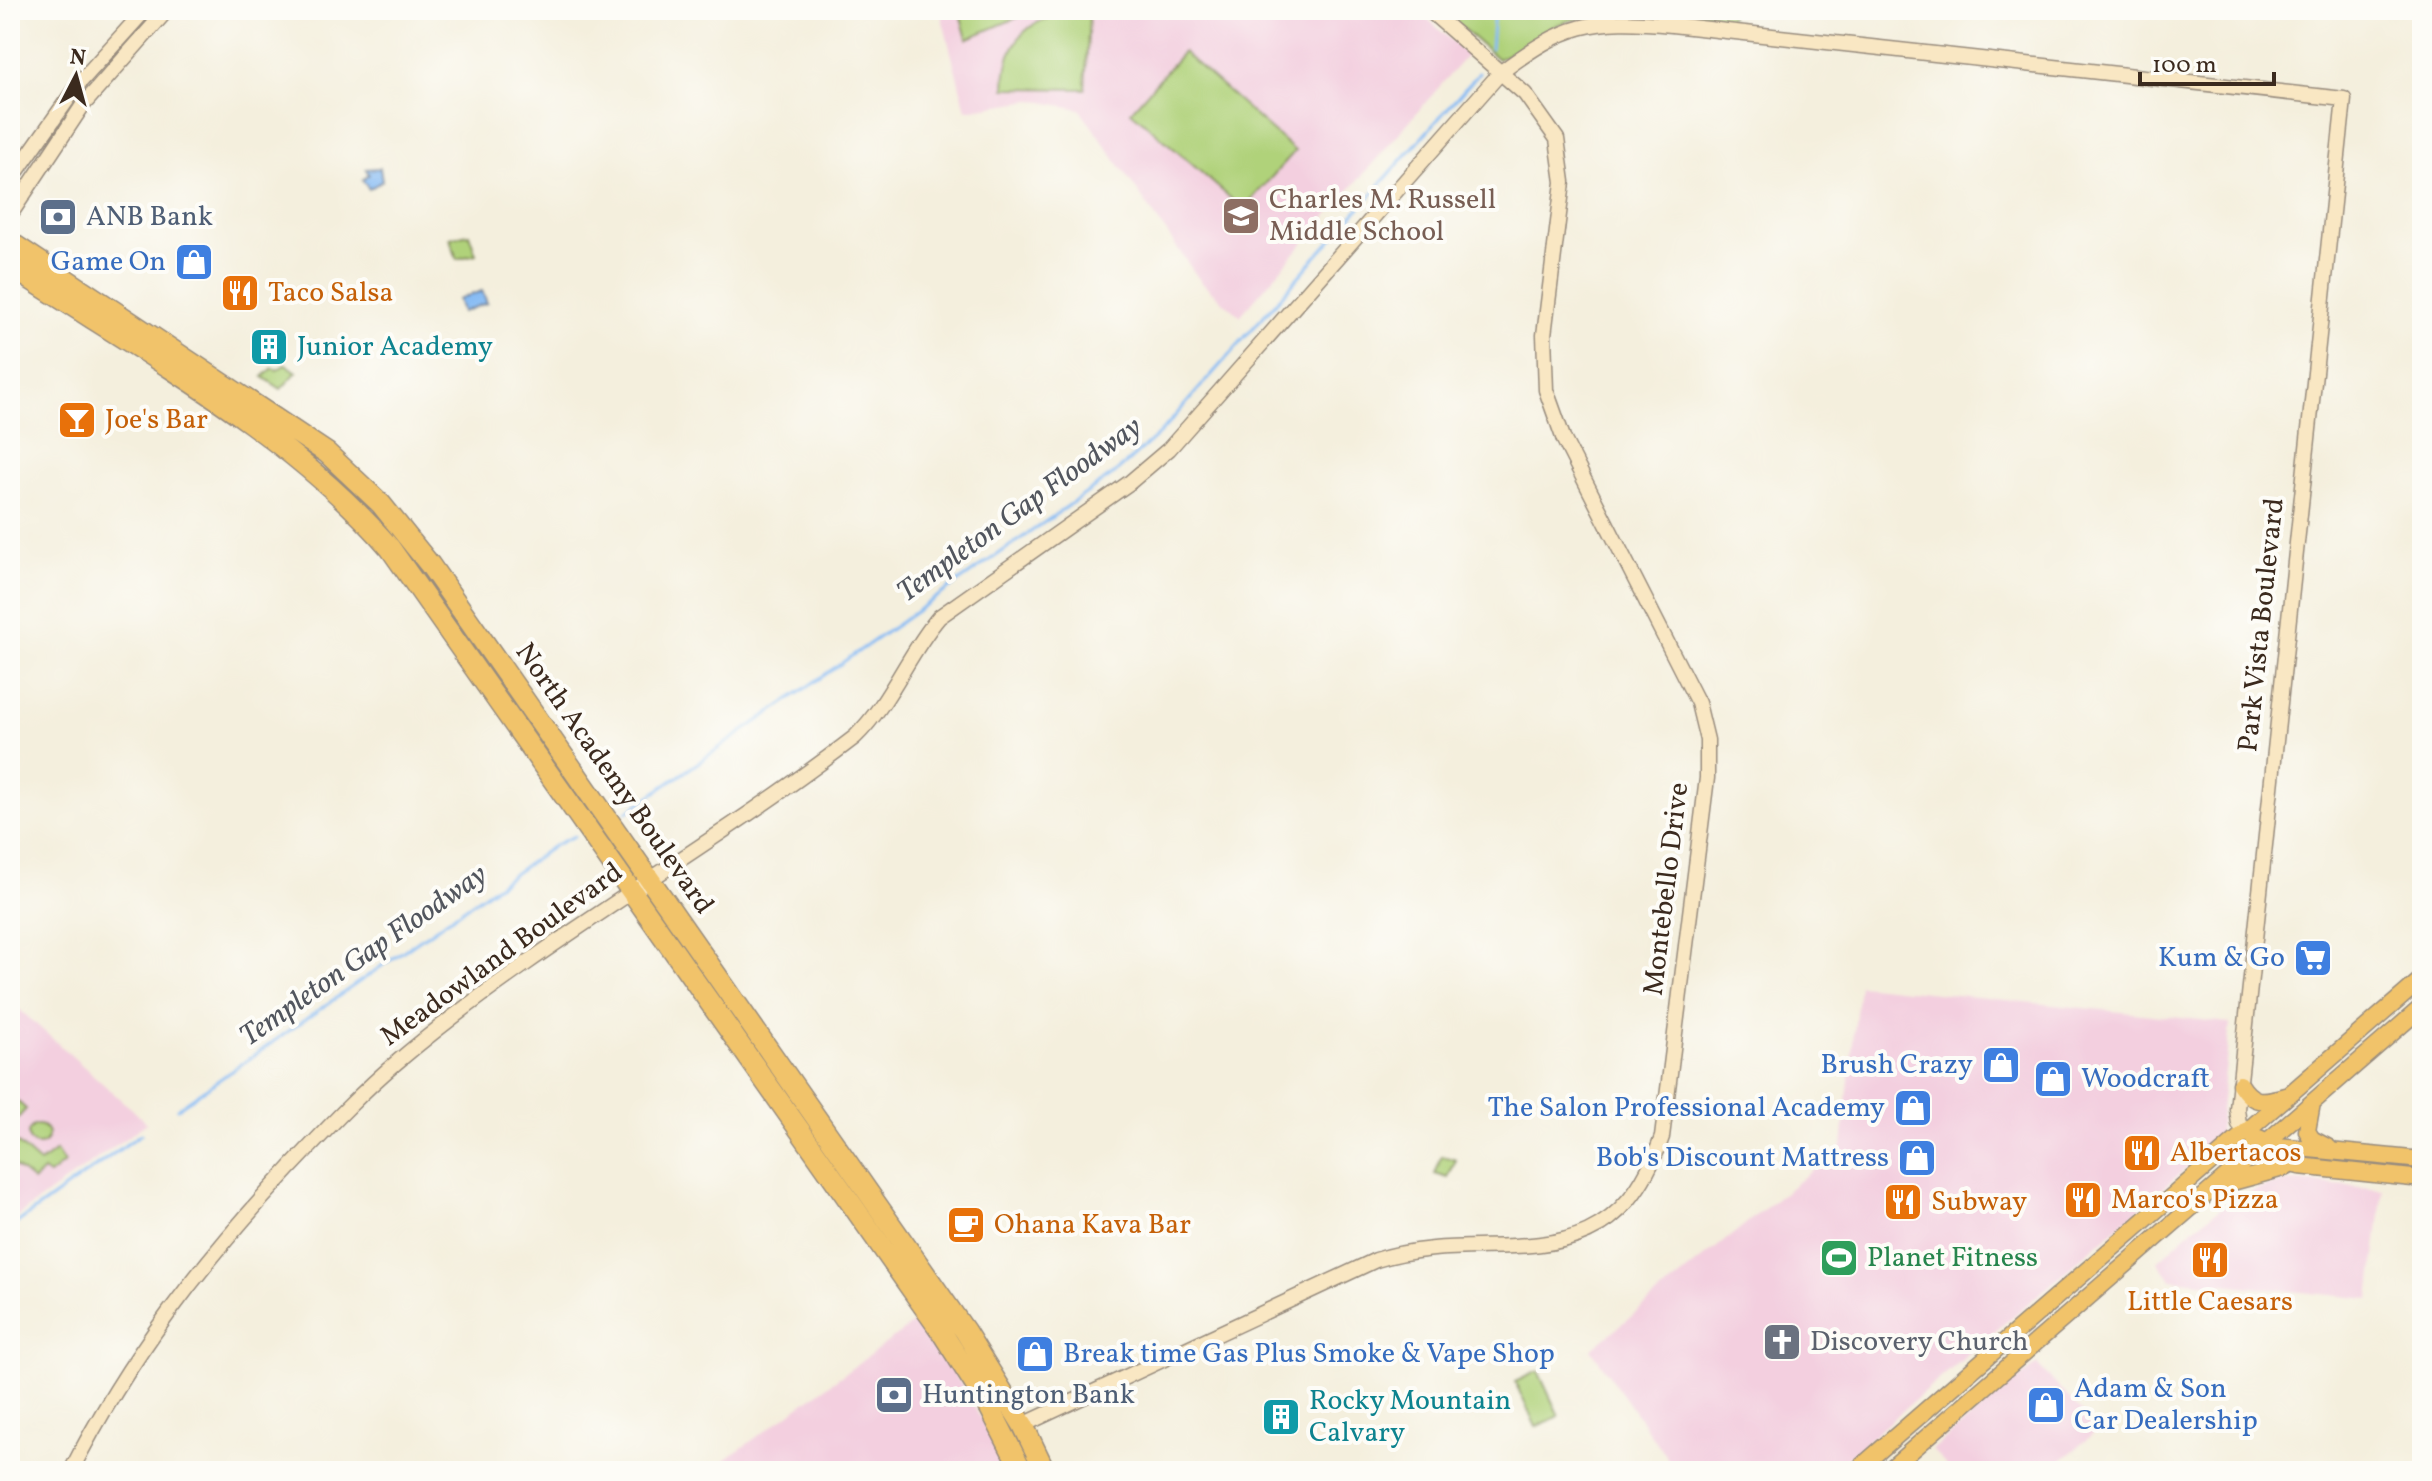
<svg xmlns="http://www.w3.org/2000/svg" width="2432" height="1481" font-family="Vollkorn,serif">
<style>
.built{fill:#f3cfdf}
.green{fill:#b0d27a;stroke:#767e4c;stroke-width:2}
.water{fill:#86bbf4;stroke:#607289;stroke-width:2}
.lines{fill:none;stroke-linecap:round;stroke-linejoin:round}
.stream{stroke:#86bbf4;stroke-width:3}
.secondary-casing{stroke:#988c7e;stroke-width:17}
.primary-casing{stroke:#988c7e;stroke-width:19}
.highway-casing{stroke:#988c7e;stroke-width:23}
.secondary{stroke:#f9e7c3;stroke-width:14}
.primary{stroke:#f1c36a;stroke-width:16}
.highway{stroke:#f1c36a;stroke-width:20}
.labels{text-anchor:middle;dominant-baseline:central;stroke-width:8;stroke-linejoin:round;paint-order:stroke}
.education-label{font-size:28px;fill:#785e54;stroke:#fdfcf7;text-anchor:start}
.service-label{font-size:28px;fill:#4e5e75;stroke:#fdfcf7;text-anchor:start}
.shop-label{font-size:28px;fill:#366cbe;stroke:#fdfcf7;text-anchor:end}
.food-label{font-size:28px;fill:#c56008;stroke:#fdfcf7;text-anchor:start}
.culture-label{font-size:28px;fill:#0d838f;stroke:#fdfcf7;text-anchor:start}
.street-label{font-size:28px;fill:#3b2a1e;stroke:#fdfcf7}
.leisure-label{font-size:28px;fill:#27864d;stroke:#fdfcf7;text-anchor:start}
.worship-label{font-size:28px;fill:#5b616d;stroke:#fdfcf7;text-anchor:start}
.water-label{font-size:30px;font-style:italic;fill:#52565e;stroke:#fdfcf7}
</style>
<rect width="100%" height="100%" fill="#fdfcf7"/>
<filter id="ink" filterUnits="userSpaceOnUse"><feTurbulence type="fractalNoise" baseFrequency=".0125" numOctaves="2"/><feDisplacementMap in="SourceGraphic" scale="16" xChannelSelector="R" yChannelSelector="G"/><feConvolveMatrix kernelMatrix="1 2 1 2 8 2 1 2 1" color-interpolation-filters="sRGB"/></filter>
<filter id="wash" filterUnits="userSpaceOnUse"><feTurbulence type="fractalNoise" baseFrequency=".006" numOctaves="4" result="noise"/><feDisplacementMap in="SourceGraphic" scale="32" xChannelSelector="R" yChannelSelector="G"/><feGaussianBlur stdDeviation="1.8" result="paint"/><feColorMatrix in="noise" values="0 0 0 0 0 0 0 0 0 0 0 0 0 0 0 0 0 1.4 0 .05"/><feComposite in="paint" operator="in"/></filter>
<g filter="url(#wash)">
<rect width="100%" height="100%" fill="#f4efdd"/>
<!-- built -->
<path class="built" d="M940 10H1418L1467 55 1240 316 1201 282 1080 109 1032 100 966 110Z
M1859 985 2230 1023 2218 1141 1832 1471H1676L1591 1349 1842 1146Z
M10 1001 147 1123 10 1221Z
M2289 1181 2383 1189 2370 1299 2171 1279 2158 1261 2192 1229 2232 1200 2264 1187Z
M918 1320H923L1012 1471H710Z
M2037 1364 2098 1430 2049 1471H1951L1932 1450Z"/>
<!-- green -->
<path class="green" d="M959 10H1035L967 39Z
M1441 10H1731L1729 24C1673 18 1612 4 1557 25 1535 34 1518 52 1498 59Z
M1067 14 1089 15 1085 89 1005 88C1005 45 1025 19 1067 14Z
M1183 52 1295 151 1243 209 1131 111Z
M469 234 476 254 457 259 450 238Z
M286 364 297 372 281 389 263 377 273 368 277 370Z
M15 1099 26 1109 10 1127V1104Z
M28 1135a10 10 0 1 1 20 0a10 10 0 1 1-20 0Z
M15 1141 40 1163 56 1151 64 1163 49 1175 43 1171 33 1181 10 1162V1148Z
M1442 1156 1456 1160 1448 1178 1435 1174Z
M1538 1371 1559 1416 1536 1427 1515 1382Z"/>
<!-- water -->
<path class="water" d="M380 168 382 181 369 189 362 180 369 175 366 169Z
M482 291 487 303 462 312 458 299Z"/>
<g class="lines">
<!-- stream -->
<path class="stream" d="M1491 49 1494 10
M627 812 1114 474 1160 433 1479 73
M177 1109 555 845 574 836
M10 1228 141 1134"/>
</g>
</g>
<g filter="url(#ink)">
<g class="lines">
<defs>
<path id="secondary" d="M10 181 80 82 145 10
M10 215 83 105 167 10
M1023 1425 1376 1260C1492 1223 1607 1295 1662 1137L1707 778V740L1698 703 1564 440 1546 390 1544 335 1563 182 1557 139 1525 94 1429 10
M71 1471C128 1358 203 1261 289 1169 324 1132 358 1095 397 1062 540 941 707 851 855 737 891 702 907 655 939 617L1129 483 1169 449 1501 72C1565 24 1592 17 1672 25L2344 99 2237 1109 2239 1124 2247 1133"/>
<path id="primary" d="M2240 1084C2253 1105 2263 1102 2285 1096
M2312 1103 2307 1131 2312 1139 2329 1148
M2259 1138 2278 1146 2422 1160
M2255 1143 2269 1159 2299 1166 2422 1179
M2225 1184 2287 1167
M1856 1471 2422 979
M1888 1471 2422 1007"/>
<path id="highway" d="M10 242 327 453 381 504 430 565 965 1331 1023 1425 1045 1471
M10 266C138 350 290 431 390 548L941 1331 990 1408 1022 1471"/>
</defs>
<!-- secondary casing -->
<use href="#secondary" class="secondary-casing"/>
<!-- primary casing -->
<use href="#primary" class="primary-casing"/>
<!-- highway casing -->
<use href="#highway" class="highway-casing"/>
<!-- secondary -->
<use href="#secondary" class="secondary"/>
<!-- primary -->
<use href="#primary" class="primary"/>
<!-- highway -->
<use href="#highway" class="highway"/>
</g>
</g>
<!-- icons -->
<defs>
<symbol id="school-square" viewBox="-11 -11 22 22"><rect x="-9" y="-9" width="18" height="18" rx="4" fill="#8d6e63" stroke="#fdfcf7"/><path d="M0-5L7-2L0 1L-7-2ZM-4 1L0 2.5L4 1V4Q0 6-4 4Z" fill="#fff"/></symbol>
<symbol id="bank-square" viewBox="-11 -11 22 22"><rect x="-9" y="-9" width="18" height="18" rx="4" fill="#5c6f8a" stroke="#fdfcf7"/><path d="M-6-4H6V4H-6ZM0-2.3a2.3 2.3 0 1 0 0 4.6a2.3 2.3 0 1 0 0-4.6Z" fill="#fff"/></symbol>
<symbol id="shop-square" viewBox="-11 -11 22 22"><rect x="-9" y="-9" width="18" height="18" rx="4" fill="#3f7fe0" stroke="#fdfcf7"/><path d="M-5-2.5h2.3a2.7 3.5 0 0 1 5.4 0H5L5.5 6h-11ZM-1.5-2.5h3a1.5 2.3 0 0 0-3 0Z" fill="#fff"/></symbol>
<symbol id="restaurant-square" viewBox="-11 -11 22 22"><rect x="-9" y="-9" width="18" height="18" rx="4" fill="#e8710a" stroke="#fdfcf7"/><path d="M-5-6h1v4h1v-4h1v4h1v-4h1v5L-1.5 .5V6h-2V.5L-5-1ZM5-6V6H3V1.5H1.5Q1.5-4 5-6Z" fill="#fff"/></symbol>
<symbol id="building-square" viewBox="-11 -11 22 22"><rect x="-9" y="-9" width="18" height="18" rx="4" fill="#0f9aa8" stroke="#fdfcf7"/><path d="M-4-6H4V6H1V3H-1V6H-4ZM-2.5-4.3h1.7v1.8h-1.7ZM.8-4.3h1.7v1.8H.8ZM-2.5-1h1.7V.8h-1.7ZM.8-1h1.7V.8H.8Z" fill="#fff"/></symbol>
<symbol id="bar-square" viewBox="-11 -11 22 22"><rect x="-9" y="-9" width="18" height="18" rx="4" fill="#e8710a" stroke="#fdfcf7"/><path d="M-6-5H6L.8 .8V4.5H3.5V6h-7V4.5H-.8V.8Z" fill="#fff"/></symbol>
<symbol id="supermarket-square" viewBox="-11 -11 22 22"><rect x="-9" y="-9" width="18" height="18" rx="4" fill="#3f7fe0" stroke="#fdfcf7"/><path d="M-6-5.5h2.5l.6 2H6L4.5 2H-2.5L-4.4-4H-6ZM-1.5 3.2a1.3 1.3 0 1 0 .1 0ZM3 3.2a1.3 1.3 0 1 0 .1 0Z" fill="#fff"/></symbol>
<symbol id="cafe-square" viewBox="-11 -11 22 22"><rect x="-9" y="-9" width="18" height="18" rx="4" fill="#e8710a" stroke="#fdfcf7"/><path d="M-5.5-4.5H6V0H3Q3 3.5 0 3.5H-2.5Q-5.5 3.5-5.5 0ZM3-3.2v2h1.7v-2ZM-6 4.5H4V6H-6Z" fill="#fff"/></symbol>
<symbol id="stadium-square" viewBox="-11 -11 22 22"><rect x="-9" y="-9" width="18" height="18" rx="4" fill="#2e9e5b" stroke="#fdfcf7"/><path d="M0-5a6.5 5 0 1 0 0 10a6.5 5 0 1 0 0-10ZM-3.5-1.8h7v3.6h-7Z" fill="#fff"/></symbol>
<symbol id="church-square" viewBox="-11 -11 22 22"><rect x="-9" y="-9" width="18" height="18" rx="4" fill="#6b7280" stroke="#fdfcf7"/><path d="M-1.2-6h2.4v3.5h3.3v2.4h-3.3V6h-2.4V-.1h-3.3v-2.4h3.3Z" fill="#fff"/></symbol>
</defs>
<g fill-rule="evenodd">
<use href="#school-square" x="1219" y="194" width="44" height="44"/>
<use href="#bank-square" x="36" y="195" width="44" height="44"/>
<use href="#shop-square" x="172" y="240" width="44" height="44"/>
<use href="#restaurant-square" x="218" y="271" width="44" height="44"/>
<use href="#building-square" x="247" y="325" width="44" height="44"/>
<use href="#bar-square" x="55" y="398" width="44" height="44"/>
<use href="#supermarket-square" x="2291" y="936" width="44" height="44"/>
<use href="#shop-square" x="1979" y="1043" width="44" height="44"/>
<use href="#shop-square" x="2031" y="1057" width="44" height="44"/>
<use href="#shop-square" x="1891" y="1086" width="44" height="44"/>
<use href="#restaurant-square" x="2120" y="1131" width="44" height="44"/>
<use href="#shop-square" x="1895" y="1136" width="44" height="44"/>
<use href="#restaurant-square" x="2061" y="1178" width="44" height="44"/>
<use href="#restaurant-square" x="1881" y="1180" width="44" height="44"/>
<use href="#cafe-square" x="944" y="1203" width="44" height="44"/>
<use href="#stadium-square" x="1817" y="1236" width="44" height="44"/>
<use href="#restaurant-square" x="2188" y="1238" width="44" height="44"/>
<use href="#church-square" x="1760" y="1320" width="44" height="44"/>
<use href="#shop-square" x="1013" y="1332" width="44" height="44"/>
<use href="#bank-square" x="872" y="1373" width="44" height="44"/>
<use href="#shop-square" x="2024" y="1383" width="44" height="44"/>
<use href="#building-square" x="1259" y="1395" width="44" height="44"/>
</g>
<g class="labels">
<!-- education labels -->
<g class="education-label">
<text x="1269" y="200">Charles M. Russell<tspan x="1269" dy="32">Middle School</tspan></text>
</g>
<!-- service labels -->
<g class="service-label">
<text x="86" y="217">ANB Bank</text>
<text x="922" y="1395">Huntington Bank</text>
</g>
<!-- shop labels -->
<g class="shop-label">
<text x="166" y="262">Game On</text>
<text x="2285" y="958">Kum &amp; Go</text>
<text x="1973" y="1065">Brush Crazy</text>
<text x="2081" y="1079" text-anchor="start">Woodcraft</text>
<text x="1885" y="1108">The Salon Professional Academy</text>
<text x="1889" y="1158">Bob's Discount Mattress</text>
<text x="1063" y="1354" text-anchor="start">Break time Gas Plus Smoke &amp; Vape Shop</text>
<text x="2074" y="1389" text-anchor="start">Adam &amp; Son<tspan x="2074" dy="32">Car Dealership</tspan></text>
</g>
<!-- food labels -->
<g class="food-label">
<text x="268" y="293">Taco Salsa</text>
<text x="105" y="420">Joe's Bar</text>
<text x="2170" y="1153">Albertacos</text>
<text x="2111" y="1200">Marco's Pizza</text>
<text x="1931" y="1202">Subway</text>
<text x="994" y="1225">Ohana Kava Bar</text>
<text x="2210" y="1302" text-anchor="middle">Little Caesars</text>
</g>
<!-- culture labels -->
<g class="culture-label">
<text x="297" y="347">Junior Academy</text>
<text x="1309" y="1401">Rocky Mountain<tspan x="1309" dy="32">Calvary</tspan></text>
</g>
<!-- street labels -->
<g class="street-label">
<text transform="translate(2262 625) rotate(-84)">Park Vista Boulevard</text>
<text transform="translate(614 779) rotate(55)">North Academy Boulevard</text>
<text transform="translate(1667 889) rotate(-83)">Montebello Drive</text>
<text transform="translate(502 955) rotate(-36)">Meadowland Boulevard</text>
</g>
<!-- leisure labels -->
<g class="leisure-label">
<text x="1867" y="1258">Planet Fitness</text>
</g>
<!-- worship labels -->
<g class="worship-label">
<text x="1810" y="1342">Discovery Church</text>
</g>
<!-- water labels -->
<g class="water-label">
<text transform="translate(1020 510) rotate(-36)">Templeton Gap Floodway</text>
<text transform="translate(364 956) rotate(-35)">Templeton Gap Floodway</text>
</g>
</g>
<!-- margin -->
<rect width="2432" height="1481" fill="none" stroke="#fdfcf7" stroke-width="40"/>
<!-- north arrow -->
<g transform="translate(76 76) rotate(6)" stroke="#fdfcf7" stroke-width="6" paint-order="stroke">
<path d="M0-6L14 30L0 20L-14 30Z" fill="#3b2a1e"/>
<text y="-12" font-size="22" font-weight="bold" text-anchor="middle" fill="#3b2a1e">N</text>
</g>
<!-- scale -->
<path d="M2140 72v12h134v-12" fill="none" stroke="#3b2a1e" stroke-width="4"/>
<text x="2152" y="72" font-size="24" fill="#3b2a1e" stroke="#fdfcf7" stroke-width="6" paint-order="stroke">100 m</text>
</svg>
